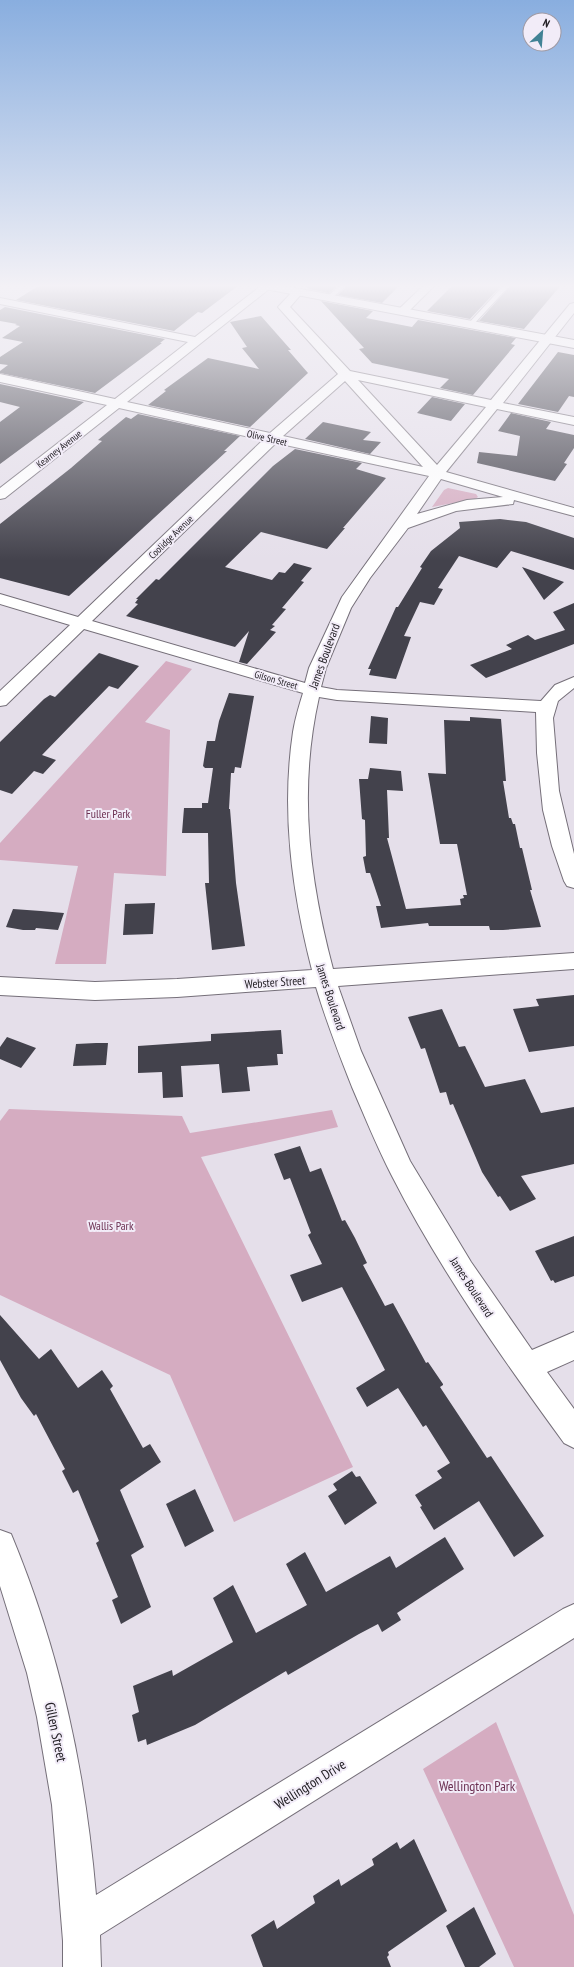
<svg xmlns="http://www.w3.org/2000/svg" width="574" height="1967" font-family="'PT Sans Narrow',sans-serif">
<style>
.green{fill:#d5acc1}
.building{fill:#43424c}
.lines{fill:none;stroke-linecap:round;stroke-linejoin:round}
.service-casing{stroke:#756f79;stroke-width:2}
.minor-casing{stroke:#756f79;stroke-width:2}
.tertiary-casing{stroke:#756f79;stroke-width:2}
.service{fill:#fff;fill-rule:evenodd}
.minor{fill:#fff;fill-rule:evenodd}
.tertiary{fill:#fff;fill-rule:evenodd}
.labels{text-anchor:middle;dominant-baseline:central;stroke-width:4;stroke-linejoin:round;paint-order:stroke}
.far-street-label{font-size:10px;fill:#232025;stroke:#f2ecf8}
.street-label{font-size:12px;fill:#232025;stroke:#f2ecf8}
.park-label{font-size:12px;fill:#6c3052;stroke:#f2ecf8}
.near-street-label{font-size:14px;fill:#232025;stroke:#f2ecf8}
.near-park-label{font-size:14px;fill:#6c3052;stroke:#f2ecf8}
</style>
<rect width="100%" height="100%" fill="#e5dfea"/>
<!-- green -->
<path class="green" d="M448 488 476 494 478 497 475 499 432 507 444 490Z
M166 661 192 669 145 722 170 730 166 876 114 873 106 964H55L78 866 0 860V843Z
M9 1109 182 1116 190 1133 332 1110 338 1127 201 1157 353 1467 234 1522 170 1375 0 1295V1121Z
M496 1722 574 1915V1967H514L423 1769Z"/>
<!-- building -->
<path class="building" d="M40 285H239L202 313 198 312 174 331 16 300Z
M305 285H338L329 293 309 289Z
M348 285H400L382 303 338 295Z
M453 285H502L470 319 427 311Z
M511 285H561L524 329 479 321Z
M321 301 373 311 366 318 412 327 418 320 516 338 511 344 515 345 473 395 440 388 449 379 372 363 359 349 364 348Z
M5 307 165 339 160 343H162L95 393 0 373V371L8 365 0 364V357L23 342 2 338 20 326 15 325 17 324 0 321V310Z
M261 316 291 350H288L308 373 250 427 148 405 166 391 164 390 208 358 259 369 242 348 247 347 230 322Z
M558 352 574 355V397L569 396 558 412 518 404Z
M0 384 84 402 0 464V422L20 407 0 402Z
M432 397 465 404 451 421 417 413Z
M511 413 551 422 546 429 574 435V448L564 463 567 464 555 481 477 463 479 452 517 456 520 436 498 431Z
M138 414 240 436 224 451H227L69 596 0 578V524L71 468 102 441 98 440 126 417 131 419Z
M323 422 371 432 363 440 381 442 370 454 305 439Z
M295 449 362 463 356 469 386 478 343 528H345L327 549 261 532 225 567 272 580 279 572 285 573 294 563 312 568 301 581 304 582 282 608 286 609 272 625 275 626 270 630 276 632 247 664 239 662 249 631 235 647 126 616 138 604 135 603 138 599H136L156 579 159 580 273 466Z
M500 519 526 522 574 538V570L511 551 497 568 459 556 438 588 443 589 434 605 420 602 404 636 411 637 396 679 369 675 371 669H368L396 607H398L422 568 420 567 431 551 460 528 459 522Z
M522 567 564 582 544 600Z
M574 603V644L486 678 470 665 512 649 506 645 528 635 535 640 565 630 553 612Z
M99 653 139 666 118 689 109 686 42 755 56 760 43 774 34 771 12 794 0 790V742L44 699 50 695 55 697Z
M229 693 254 696 241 768 235 767 234 773H231L229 809H230L236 883 245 946 212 950 205 883H209L208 833H182L184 808H202V803H208L213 768H205L203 766 207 741H215L219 721Z
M371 716 388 718 387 744 369 743Z
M470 717 501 719 506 781H503L509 818H511L513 824H515L520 848H522L532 890H530L541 927 503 930H490L489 926H429L428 923 381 928 376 906H381L370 873H366L363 857 366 856 365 820 362 819 359 779H368L370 768 401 771 403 791 387 790 389 838H387L406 909 461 905 460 899 464 898 463 895H467L457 844H440L428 773 446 774 444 720 470 721Z
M155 903 153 934 123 935 125 904Z
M13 909 41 911 64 913 58 930 36 928 35 930H23L6 927Z
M574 995V1046L529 1052 513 1009 539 1006 536 999Z
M442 1009 459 1047 465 1046 485 1087 525 1079 541 1113 574 1107V1164L521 1176 536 1199 510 1211 500 1196 498 1197 482 1172 453 1104 450 1105 446 1092 440 1093 425 1048 421 1049 408 1017Z
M281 1030 283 1054H277L278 1065 247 1067 250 1091 222 1093 219 1064 181 1066 183 1097 163 1098 162 1072 138 1073V1046L211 1041V1034Z
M7 1037 36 1048 21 1068 0 1059V1047Z
M96 1043H108L106 1065 73 1066 76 1044Z
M300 1146 310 1172 321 1168 342 1221 345 1220 355 1238 367 1263 363 1265 385 1306 393 1303 426 1363 428 1362 443 1384V1385L440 1387 487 1458 491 1456 544 1536 514 1557 479 1501 434 1530 420 1507 422 1506 415 1495 442 1478 437 1471 450 1463 426 1425 423 1427 398 1388 367 1407 356 1388 385 1370 342 1287 302 1302 290 1275 322 1264 308 1235 311 1233 290 1178 284 1180 274 1154Z
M574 1236V1276L555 1283 553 1280 551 1281 535 1251Z
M0 1315 39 1359 51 1349 78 1388 102 1370 113 1386 110 1389 143 1448 150 1444 161 1462 120 1490 144 1547 131 1555 151 1607 121 1624 112 1600 118 1597 96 1543 99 1541 78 1490 73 1493 62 1471 65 1469 36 1414 34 1416 21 1398 0 1360Z
M352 1471 356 1477 360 1476 377 1503 345 1525 328 1496 337 1490 333 1484Z
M195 1489 214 1531 185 1547 166 1504Z
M445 1537 464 1569 397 1613 401 1620 382 1632 378 1624 359 1634 288 1675 286 1671 195 1725 147 1745 146 1739 138 1742 132 1715 139 1712 133 1686 172 1670 173 1676 233 1642 213 1598 233 1585 256 1633 307 1605 286 1564 305 1552 326 1592 390 1556 396 1568Z
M414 1839 447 1911 388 1952 389 1955 387 1957 391 1967H263L251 1935 274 1920 277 1929 315 1903 313 1896 339 1879 341 1886 374 1865 372 1859 397 1842 400 1849Z
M474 1907 496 1954 479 1967H465L446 1926Z"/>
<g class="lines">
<defs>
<path id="service" d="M340 285H347L331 299H327V297Z
M504 285H510L473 325H469V323Z"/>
<path id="minor" d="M262 285H274L127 402 270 433 338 374 278 307 294 290 298 289 303 292 290 307 350 371 491 400 570 304 574 303V313L503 403 574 417V425L497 409 446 472 574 508V516L514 500 513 504 456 511 408 528 370 578 351 608 326 668 321 687 337 690 541 701 555 685 574 677V688L558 701 553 718 559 791 574 854V888L567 886 564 881 552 846 543 810 537 753 536 712 337 700 319 697C298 790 309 878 333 969L574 953V969L338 986 361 1051 410 1161 471 1262 532 1350 574 1332V1360L547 1372 574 1409V1448L564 1443C502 1358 440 1270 392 1176 377 1147 365 1117 352 1087 339 1054 326 1021 316 987L177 997 95 1000 0 995V977L95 982 177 979 312 970C292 892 281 812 293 732 295 719 299 706 303 693L84 629 6 705 0 706V691L70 625 0 604V594L78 617 263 440 119 408 5 498 0 499V488L107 405 0 382V374L115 399 188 342 0 304V298L195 337ZM358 380 486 407 437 465ZM345 381 423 467 283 436ZM276 443 429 476 342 597 309 668 305 683 92 621ZM441 479 503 497 467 500 417 514Z
M424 285H435L406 314H398L396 312 398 310Z
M0 1530 11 1534C60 1652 85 1768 96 1895L563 1609 574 1604V1638L100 1935 101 1967H63V1941L52 1805 37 1717 27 1673 0 1586Z"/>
<path id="tertiary" d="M255 285H279L574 340V348L260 288Z"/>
</defs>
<!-- service casing -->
<use href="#service" class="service-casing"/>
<!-- minor casing -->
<use href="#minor" class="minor-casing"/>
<!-- tertiary casing -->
<use href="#tertiary" class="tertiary-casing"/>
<!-- service -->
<use href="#service" class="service"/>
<!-- minor -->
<use href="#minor" class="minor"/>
<!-- tertiary -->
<use href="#tertiary" class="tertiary"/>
</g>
<!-- sky -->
<linearGradient id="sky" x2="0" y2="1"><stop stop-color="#89aedf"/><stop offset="0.51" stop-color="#f3f1f6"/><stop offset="1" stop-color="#f3f1f6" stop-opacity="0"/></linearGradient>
<rect width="574" height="561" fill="url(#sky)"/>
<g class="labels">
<!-- far-street labels -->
<g class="far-street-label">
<text transform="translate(267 438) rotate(13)">Olive Street</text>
<text transform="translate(59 449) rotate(-38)">Kearney Avenue</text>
<text transform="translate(171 537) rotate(-44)">Coolidge Avenue</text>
<text transform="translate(276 680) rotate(16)">Gilson Street</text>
</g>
<!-- street labels -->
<g class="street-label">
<text transform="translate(324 656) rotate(-70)">James Boulevard</text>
<text transform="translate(275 982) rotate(-4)">Webster Street</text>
<text transform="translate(331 997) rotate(72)">James Boulevard</text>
<text transform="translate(472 1287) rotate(57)">James Boulevard</text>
</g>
<!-- park labels -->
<g class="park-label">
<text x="108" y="813">Fuller Park</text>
<text x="111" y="1225">Wallis Park</text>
</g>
<!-- near-street labels -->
<g class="near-street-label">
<text transform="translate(56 1732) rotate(78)">Gillen Street</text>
<text transform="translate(310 1784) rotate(-32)">Wellington Drive</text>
</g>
<!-- near-park labels -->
<g class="near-park-label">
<text x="477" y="1786">Wellington Park</text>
</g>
</g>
<!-- north arrow -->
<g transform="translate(542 32) rotate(26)"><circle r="19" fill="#f2ecf8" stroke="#9f9aa4"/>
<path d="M0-3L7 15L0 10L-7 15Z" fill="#418295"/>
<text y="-6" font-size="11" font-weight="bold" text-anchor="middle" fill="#232025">N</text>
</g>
</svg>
